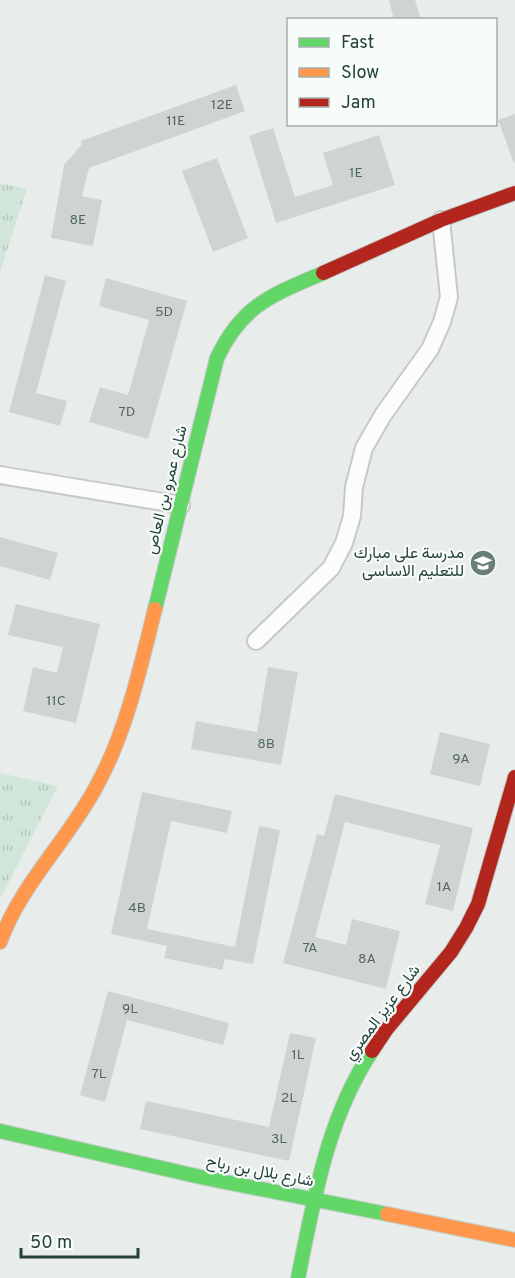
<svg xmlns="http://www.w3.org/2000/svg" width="515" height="1278" font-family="Overpass,Vazirmatn,sans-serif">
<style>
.park{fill:url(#park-tufts)}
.building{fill:#cfd4d2}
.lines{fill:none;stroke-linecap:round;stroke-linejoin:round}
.street-casing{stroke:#c5cac8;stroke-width:20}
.fast-casing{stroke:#c3cbc8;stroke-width:16}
.slow-casing{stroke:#c3cbc8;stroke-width:16}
.jam-casing{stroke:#c3cbc8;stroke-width:16}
.street{stroke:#fcfcfc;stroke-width:16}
.fast{stroke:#63d668;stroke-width:14}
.slow{stroke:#ff974d;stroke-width:14}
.jam{stroke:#b3261e;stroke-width:14}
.labels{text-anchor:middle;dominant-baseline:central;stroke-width:4.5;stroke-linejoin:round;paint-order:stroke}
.number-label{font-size:14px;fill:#506761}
.street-label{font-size:16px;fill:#24423a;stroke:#f7fbf9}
.poi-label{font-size:16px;fill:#24423a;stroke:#f7fbf9;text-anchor:end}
</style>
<defs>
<pattern id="park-tufts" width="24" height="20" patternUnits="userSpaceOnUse" patternTransform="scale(1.5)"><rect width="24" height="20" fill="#d1e6d8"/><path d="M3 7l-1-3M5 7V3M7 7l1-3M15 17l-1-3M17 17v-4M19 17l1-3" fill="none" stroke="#b3c6ba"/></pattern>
</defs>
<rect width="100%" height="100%" fill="#e8edeb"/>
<!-- park -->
<path class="park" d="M0 183 27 189 0 272Z
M0 773 58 786 0 899Z"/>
<!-- building -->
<path class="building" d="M389 0H415L421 20H394Z
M236 85 245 111 89 168 82 196 102 200 93 246 51 238 64 165 82 144 81 141Z
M515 114V162L514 163 498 120Z
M273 128 295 197 333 185 323 153 379 135 395 185 276 223 249 136Z
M217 158 248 238 213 252 182 171Z
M45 275 66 281 36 393 67 401 60 426 9 412Z
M106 278 187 301 148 439 89 422 100 387 128 395 149 320 99 306Z
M0 537 58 553 50 580 0 566Z
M16 604 100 624 76 723 23 711 33 667 57 673 63 647 8 635Z
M268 667 298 672 281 765 191 749 196 721 257 732Z
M440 732 490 744 480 786 430 774Z
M142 792 232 811 227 833 171 821 147 929 235 947 259 826 280 830 253 964 225 959 222 970 164 958 167 946 111 934Z
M335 794 473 828 453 911 425 904 440 845 345 822 315 937 346 945 352 919 400 931 386 989 283 963 317 834 324 836Z
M108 991 229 1023 223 1045 127 1020 105 1102 80 1095Z
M290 1033 316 1038 289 1161 140 1129 146 1101 269 1127Z"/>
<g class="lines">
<defs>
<path id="street" d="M0 475 181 505
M256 641 331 568 344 543 352 516 354 487 364 448 383 415 430 349 442 322 449 297 441 220"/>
<path id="fast" d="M155 609 217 358C242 305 272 295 323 273
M0 1131 205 1178 387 1214
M298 1278C314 1200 327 1118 372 1051"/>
<path id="slow" d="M0 942C21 884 68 840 96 787 126 733 140 669 155 609
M387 1214 515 1240"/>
<path id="jam" d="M323 273 441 220 515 193
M372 1051 386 1030 451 952 466 928 478 904 515 777"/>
</defs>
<!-- street casing -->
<use href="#street" class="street-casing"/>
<!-- fast casing -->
<use href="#fast" class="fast-casing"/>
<!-- slow casing -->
<use href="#slow" class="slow-casing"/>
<!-- jam casing -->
<use href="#jam" class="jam-casing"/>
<!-- street -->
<use href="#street" class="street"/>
<!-- fast -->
<use href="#fast" class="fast"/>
<!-- slow -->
<use href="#slow" class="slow"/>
<!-- jam -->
<use href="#jam" class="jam"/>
</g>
<!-- icons -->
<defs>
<symbol id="school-disc" viewBox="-11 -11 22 22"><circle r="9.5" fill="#697e78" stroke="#f7fbf9"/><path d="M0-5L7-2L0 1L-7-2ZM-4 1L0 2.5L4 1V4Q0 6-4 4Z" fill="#fff"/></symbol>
</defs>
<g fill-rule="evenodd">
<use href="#school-disc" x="468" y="548" width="30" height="30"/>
</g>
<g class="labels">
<!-- number labels -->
<g class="number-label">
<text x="222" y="105">12E</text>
<text x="176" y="121">11E</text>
<text x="356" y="173">1E</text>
<text x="78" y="220">8E</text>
<text x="164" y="312">5D</text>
<text x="127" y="412">7D</text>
<text x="56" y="701">11C</text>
<text x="266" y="744">8B</text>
<text x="461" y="759">9A</text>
<text x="444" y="887">1A</text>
<text x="137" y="908">4B</text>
<text x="310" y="948">7A</text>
<text x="367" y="959">8A</text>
<text x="130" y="1009">9L</text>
<text x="298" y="1055">1L</text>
<text x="99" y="1074">7L</text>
<text x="289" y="1098">2L</text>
<text x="279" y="1139">3L</text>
</g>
<!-- street labels -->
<g class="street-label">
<text transform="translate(167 490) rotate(-76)">شارع عمرو بن العاص</text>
<text transform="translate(383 1013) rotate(-53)">شارع عزيز المصري</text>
<text transform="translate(260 1172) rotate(11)">شارع بلال بن رباح</text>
</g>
<!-- poi labels -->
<g class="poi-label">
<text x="464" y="554">مدرسة على مبارك<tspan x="464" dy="18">للتعليم الاساسى</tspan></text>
</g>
</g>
<!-- legend -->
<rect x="287" y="18" width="210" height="108" fill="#f7fbf9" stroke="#a3b1ad" stroke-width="1.5"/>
<rect x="299" y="38" width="30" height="9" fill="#63d668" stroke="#a3b1ad" stroke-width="1.5"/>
<text x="341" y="48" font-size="18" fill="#24423a">Fast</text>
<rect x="299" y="68" width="30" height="9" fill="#ff974d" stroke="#a3b1ad" stroke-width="1.5"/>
<text x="341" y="78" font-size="18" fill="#24423a">Slow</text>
<rect x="299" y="98" width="30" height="9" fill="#b3261e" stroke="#a3b1ad" stroke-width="1.5"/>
<text x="341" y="108" font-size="18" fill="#24423a">Jam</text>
<!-- scale -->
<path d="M21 1248v9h117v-9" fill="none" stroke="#24423a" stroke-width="3"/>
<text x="30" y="1248" font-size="18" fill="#24423a" stroke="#f7fbf9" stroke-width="4.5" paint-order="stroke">50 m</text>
</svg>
